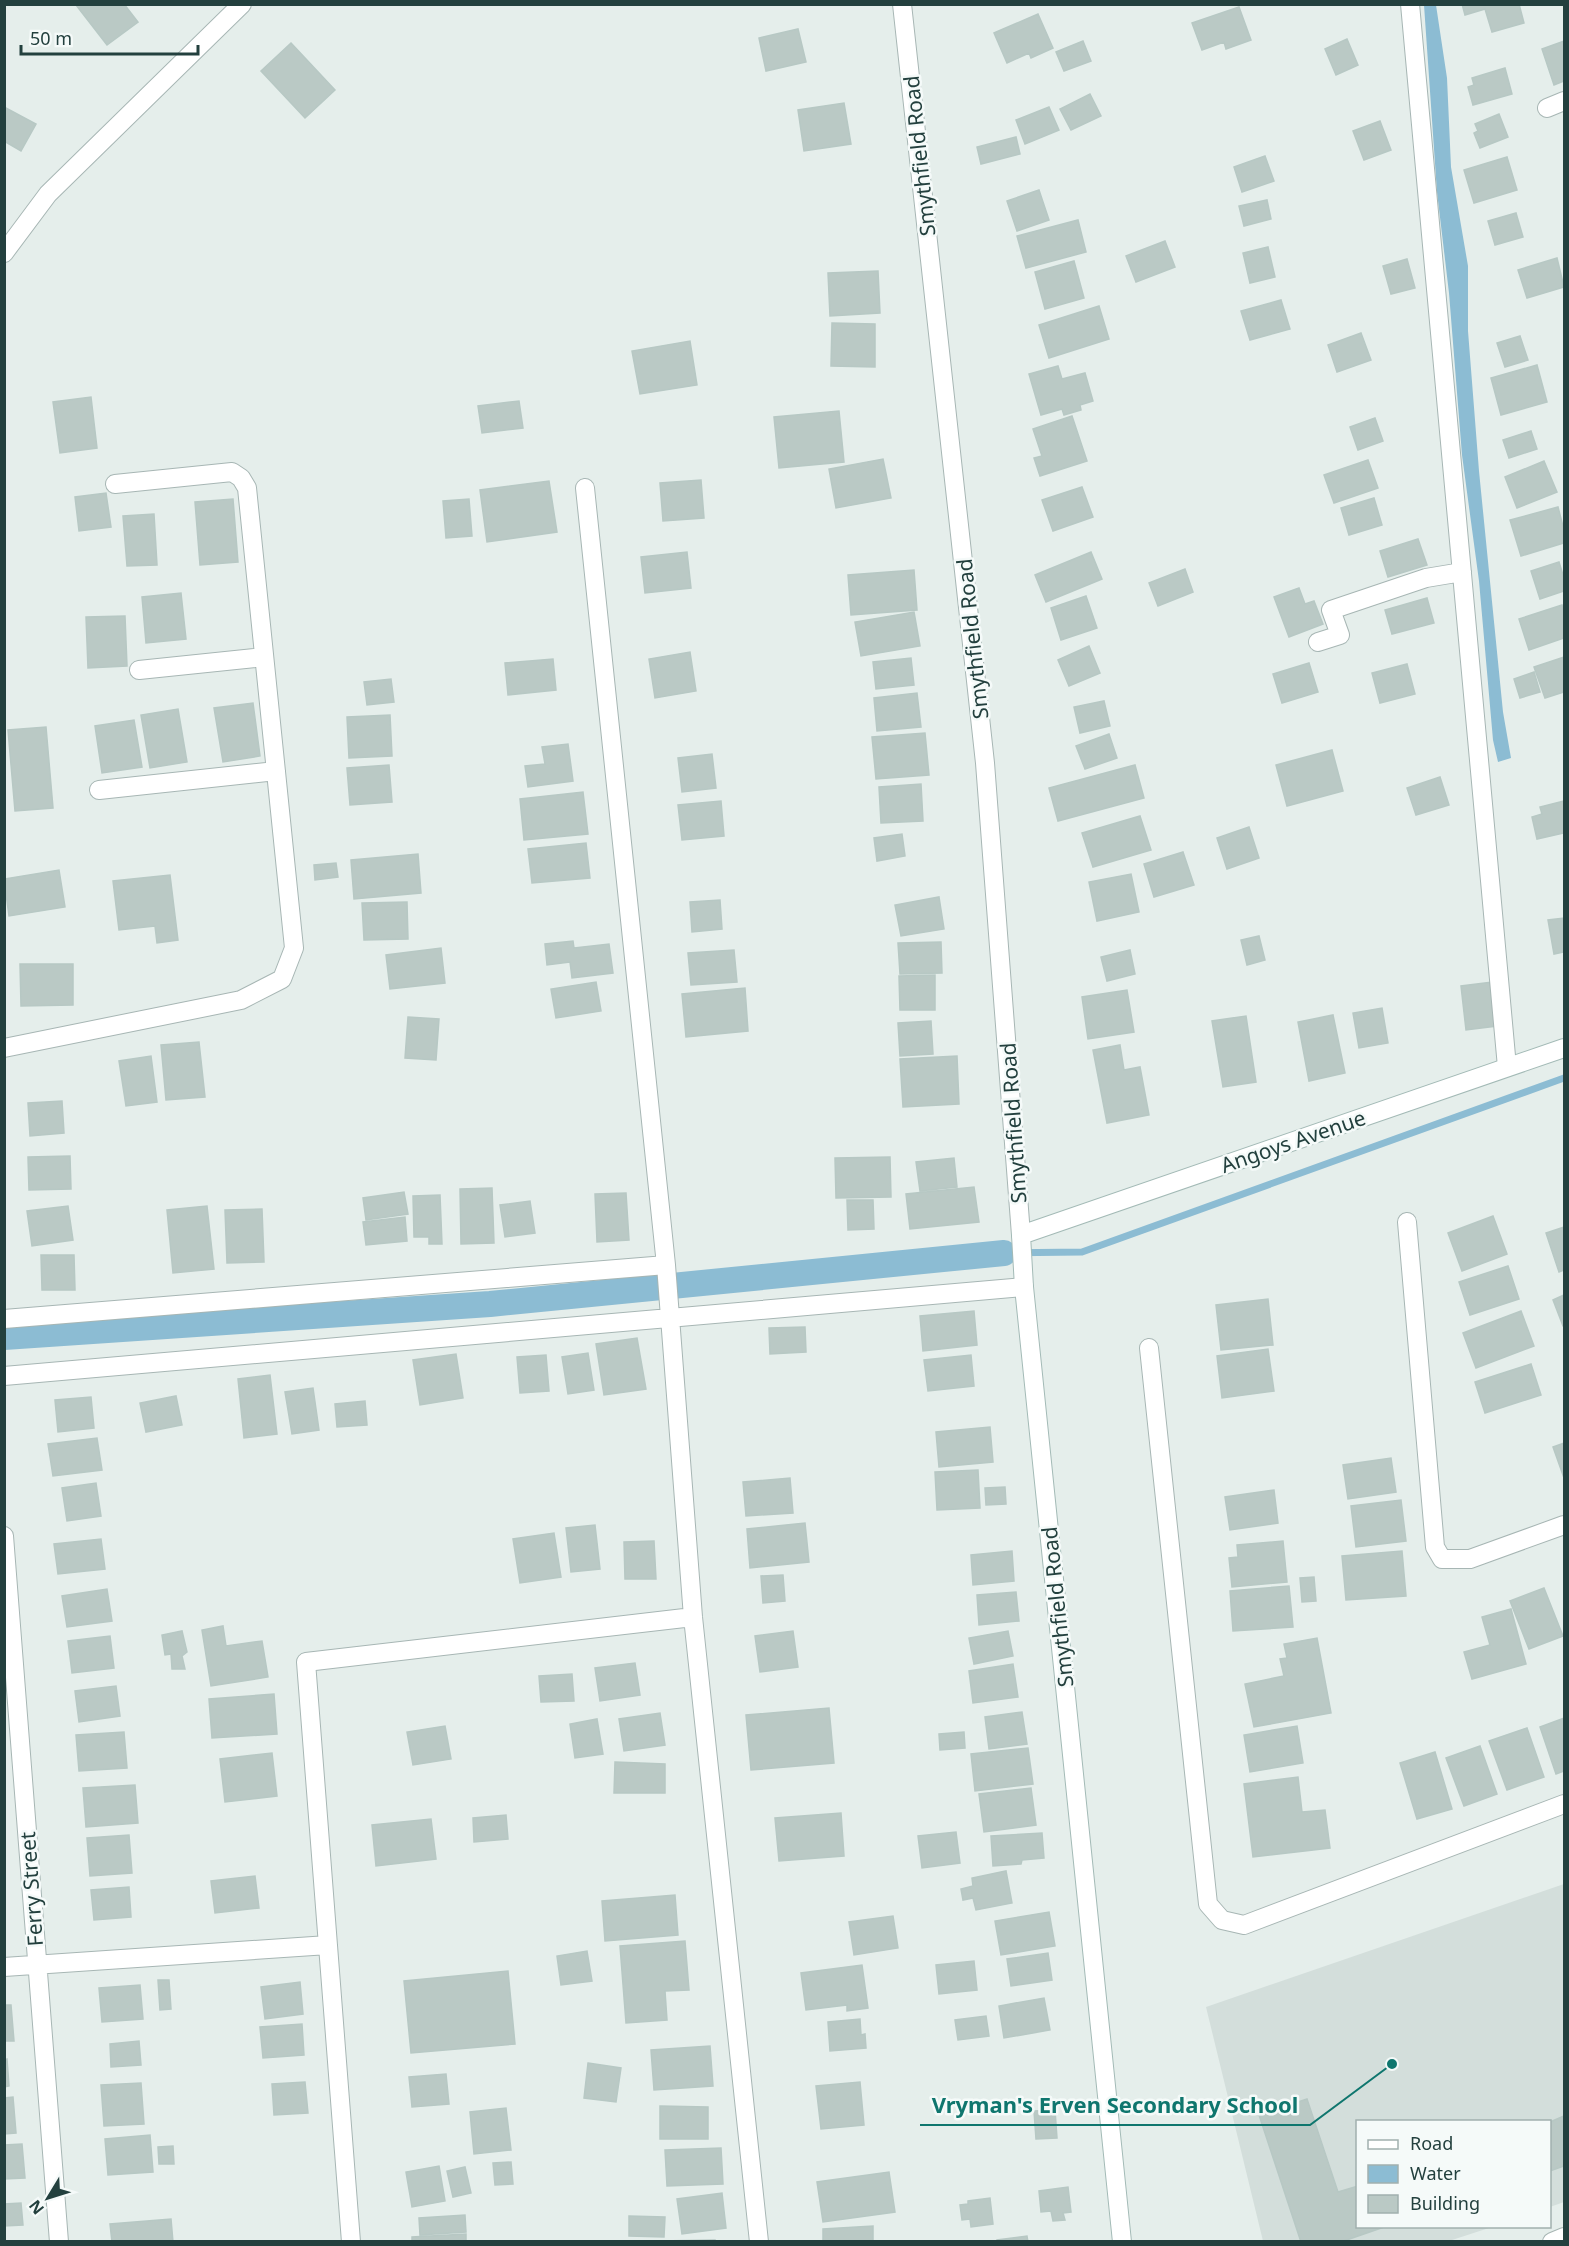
<svg xmlns="http://www.w3.org/2000/svg" width="1569" height="2246" font-family="'Noto Sans',sans-serif">
<style>
.built{fill:#d3dedb}
.water{fill:#8cbcd3}
.lines{fill:none;stroke-linecap:round;stroke-linejoin:round}
.stream{stroke:#8cbcd3;stroke-width:7}
.canal{stroke:#8cbcd3;stroke-width:26}
.building{fill:#bac9c5;stroke:#b7c8c4;stroke-width:1.5}
.street-casing{stroke:#a7b6b4;stroke-width:20}
.secondary-casing{stroke:#a3bab6;stroke-width:20}
.street{stroke:#fff;stroke-width:18}
.secondary{stroke:#fff;stroke-width:18}
.labels{text-anchor:middle;dominant-baseline:central;stroke-width:5;stroke-linejoin:round;paint-order:stroke}
.street-label{font-size:21px;fill:#23403e;stroke:#f5faf9}
.leader{fill:none;stroke:#0f766e;stroke-width:2}
.callout-dot{fill:#0f766e;stroke:#f5faf9;stroke-width:2}
.callout-label{font-size:22px;text-anchor:middle;font-weight:bold;fill:#0f766e;stroke:#f5faf9;stroke-width:5;stroke-linejoin:round;paint-order:stroke}
</style>
<rect width="100%" height="100%" fill="#e5eeeb"/>
<!-- built -->
<path class="built" d="M1564 1884V2202L1550 2207V2122H1358V2226L1492 2227 1449 2241H1263L1206 2007Z"/>
<!-- water -->
<path class="water" d="M1424 5H1436L1447 78 1451 167 1468 266V331L1479 471 1503 712 1511 758 1498 762 1493 740 1479 581 1462 455 1449 293 1437 192Z"/>
<g class="lines">
<!-- stream -->
<path class="stream" d="M1004 1253 1082 1252 1564 1078"/>
<!-- canal -->
<path class="canal" d="M4 1337 490 1304 1004 1253"/>
</g>
<!-- building -->
<path class="building" d="M124 4 138 22 107 45 76 5Z
M1462 4H1519L1524 23 1492 32 1485 9 1465 15Z
M1239 7 1251 40 1226 49 1224 42 1202 50 1192 23Z
M1038 14 1053 48 1031 58 1029 53 1007 63 994 33Z
M798 29 806 62 766 71 759 38Z
M1347 39 1358 65 1336 75 1325 49Z
M1083 41 1091 61 1064 71 1056 52Z
M1564 41V81L1554 85 1542 49Z
M291 43 335 90 305 118 261 71Z
M1505 68 1512 94 1473 105 1468 87 1474 85 1472 78Z
M1090 94 1101 116 1071 130 1060 109Z
M844 103 851 144 804 151 798 110Z
M4 107 36 124 21 151 4 141Z
M1049 107 1059 130 1025 144 1016 120Z
M1499 114 1508 137 1480 148 1474 133 1478 131 1475 124Z
M1380 121 1391 150 1364 160 1353 131Z
M1016 137 1020 154 981 164 977 147Z
M1265 156 1274 181 1242 192 1234 167Z
M1507 157 1517 190 1474 203 1464 170Z
M1039 190 1049 220 1017 231 1007 201Z
M1267 200 1271 219 1244 226 1239 206Z
M1516 213 1523 237 1495 245 1488 221Z
M1078 220 1086 252 1026 268 1017 236Z
M1165 241 1175 267 1136 282 1126 256Z
M1268 247 1275 277 1250 283 1243 253Z
M1557 258 1564 287 1527 298 1518 270Z
M1407 259 1415 288 1391 294 1383 266Z
M1074 261 1084 298 1045 309 1035 272Z
M878 271 880 313 830 316 828 273Z
M1281 300 1290 329 1250 340 1241 311Z
M1099 306 1109 339 1049 358 1039 325Z
M832 323 875 324V367L831 366Z
M1361 333 1371 360 1337 372 1328 345Z
M1520 336 1528 360 1505 367 1497 343Z
M690 341 697 385 640 394 632 351Z
M1537 365 1547 402 1501 415 1491 378Z
M1058 366 1062 379 1085 373 1093 401 1080 405 1081 410 1064 415 1062 409 1041 415 1029 374Z
M91 397 97 448 60 453 53 402Z
M519 401 523 428 482 433 478 406Z
M839 411 844 462 779 468 774 417Z
M1072 416 1087 461 1040 476 1034 458 1042 456 1033 429Z
M1375 418 1383 441 1358 450 1350 427Z
M1531 431 1537 449 1509 458 1503 440Z
M883 459 891 498 836 508 829 469Z
M1368 460 1378 488 1334 503 1324 475Z
M1544 461 1557 492 1517 508 1505 477Z
M701 480 704 518 663 521 660 483Z
M549 481 557 532 487 542 480 490Z
M1082 487 1093 517 1053 531 1042 500Z
M106 493 111 527 79 531 75 497Z
M1374 498 1382 525 1349 535 1341 508Z
M233 499 238 562 200 565 195 502Z
M469 499 472 536 446 538 443 501Z
M1558 507 1564 530V543L1521 556 1510 520Z
M154 514 157 565 127 566 123 516Z
M1418 539 1427 565 1388 577 1380 551Z
M687 552 691 588 645 593 641 557Z
M1091 552 1102 579 1046 602 1035 575Z
M1559 562 1564 578V591L1540 599 1531 571Z
M1185 569 1193 592 1158 606 1149 583Z
M914 570 917 610 851 615 848 575Z
M1299 588 1305 604 1314 601 1323 624 1289 637 1274 597Z
M181 593 186 639 146 643 142 597Z
M1086 596 1097 628 1061 640 1051 608Z
M1427 598 1434 623 1392 634 1385 610Z
M1562 605 1564 612V638L1529 650 1519 619Z
M914 612 920 646 861 656 855 622Z
M125 616 127 666 88 668 86 617Z
M1089 646 1100 673 1069 686 1058 660Z
M690 652 696 691 655 698 649 659Z
M1564 657V692L1545 698 1534 667Z
M911 658 914 685 876 689 873 662Z
M553 659 556 690 508 695 505 663Z
M1309 663 1318 692 1282 703 1273 674Z
M1407 664 1415 694 1380 703 1372 673Z
M1534 672 1540 692 1520 698 1514 679Z
M391 679 394 702 367 705 364 682Z
M917 693 921 727 877 731 874 698Z
M1104 701 1110 726 1080 733 1074 707Z
M253 703 260 756 223 762 214 708Z
M178 709 187 762 150 768 141 715Z
M390 715 392 756 349 758 347 717Z
M134 720 142 767 102 773 95 726Z
M46 727 53 808 15 811 8 730Z
M925 733 929 775 876 779 872 737Z
M1109 734 1117 758 1085 769 1076 746Z
M568 744 573 781 528 787 525 766 545 764 542 747Z
M1332 750 1343 791 1287 806 1276 765Z
M712 754 716 788 682 792 678 758Z
M389 765 392 802 350 805 347 768Z
M1135 765 1144 798 1058 821 1049 788Z
M1440 777 1449 805 1416 815 1407 788Z
M921 784 923 821 881 823 879 787Z
M583 792 588 834 524 840 520 799Z
M721 801 724 836 682 840 678 805Z
M1564 801V833L1537 839 1532 817 1542 814 1540 807Z
M1140 816 1151 850 1093 867 1082 833Z
M1249 827 1259 858 1227 869 1217 838Z
M902 834 905 856 877 861 874 838Z
M586 843 590 878 532 883 528 849Z
M1183 852 1194 885 1154 897 1144 864Z
M418 854 421 893 354 899 351 860Z
M336 863 338 877 315 880 314 865Z
M59 870 65 907 9 916 4 879Z
M1131 874 1139 912 1097 921 1089 882Z
M170 875 178 940 157 943 155 926 119 930 113 881Z
M939 897 944 929 901 936 895 905Z
M720 900 722 929 692 932 690 902Z
M407 902 408 939 364 940 362 903Z
M1564 918V952L1554 954 1548 920Z
M1259 936 1265 960 1247 965 1241 940Z
M573 941 574 948 609 944 613 973 572 978 570 962 547 965 545 944Z
M941 942 942 973 900 974 898 943Z
M441 948 445 983 390 989 386 955Z
M734 950 737 982 691 985 688 953Z
M1130 950 1135 974 1107 981 1101 957Z
M20 964H73V1005L21 1006Z
M935 975V1010H900L899 976Z
M596 982 601 1011 556 1018 551 989Z
M1492 982 1497 1026 1466 1030 1461 986Z
M745 988 748 1031 686 1037 682 994Z
M1127 990 1134 1032 1088 1039 1082 997Z
M1382 1008 1388 1043 1359 1048 1353 1013Z
M1333 1015 1345 1073 1309 1081 1298 1022Z
M1246 1016 1256 1082 1223 1087 1212 1021Z
M408 1017 439 1019 436 1060 405 1058Z
M931 1021 933 1054 900 1056 898 1023Z
M199 1042 205 1097 166 1100 161 1045Z
M1120 1045 1124 1070 1140 1067 1149 1115 1107 1123 1093 1050Z
M151 1056 157 1102 126 1106 119 1061Z
M957 1056 959 1104 903 1107 900 1059Z
M62 1101 64 1133 30 1136 28 1103Z
M70 1156 71 1189 29 1190 28 1157Z
M890 1157 891 1197 836 1198 835 1158Z
M954 1158 957 1187 920 1191 916 1162Z
M974 1187 979 1222 910 1229 906 1194Z
M492 1188 494 1243 461 1244 460 1189Z
M404 1192 408 1214 366 1220 363 1198Z
M626 1193 629 1240 597 1242 595 1194Z
M440 1195 442 1244H429V1237H414L413 1196Z
M847 1200H873L874 1229 848 1230Z
M530 1201 535 1233 505 1237 500 1205Z
M68 1206 73 1240 32 1246 27 1211Z
M207 1206 214 1269 173 1273 167 1210Z
M262 1209 264 1262 227 1263 225 1210Z
M1493 1216 1507 1254 1462 1271 1448 1233Z
M405 1217 407 1241 366 1245 363 1222Z
M1564 1227V1270L1559 1272 1546 1233Z
M41 1255H74L75 1290H42Z
M1508 1266 1519 1299 1470 1315 1459 1282Z
M1564 1295V1326H1563L1553 1300Z
M1268 1299 1273 1345 1221 1350 1216 1305Z
M974 1311 977 1345 923 1351 920 1316Z
M1521 1311 1534 1346 1476 1368 1463 1333Z
M805 1327 806 1352 770 1354 769 1328Z
M637 1338 646 1389 604 1395 596 1344Z
M1268 1349 1274 1391 1222 1398 1217 1356Z
M588 1353 594 1390 568 1394 562 1357Z
M456 1354 463 1398 420 1405 413 1360Z
M546 1355 549 1391 520 1393 517 1357Z
M971 1355 974 1386 928 1391 924 1360Z
M1531 1364 1541 1395 1485 1413 1475 1382Z
M270 1375 277 1434 244 1438 238 1379Z
M313 1388 319 1430 292 1434 285 1392Z
M176 1396 182 1425 146 1432 140 1403Z
M91 1397 94 1428 58 1432 55 1400Z
M365 1401 367 1425 337 1427 335 1404Z
M990 1427 993 1462 939 1467 936 1432Z
M97 1438 102 1470 53 1476 48 1444Z
M1564 1443V1478L1553 1447Z
M1391 1458 1396 1492 1348 1499 1343 1465Z
M978 1470 980 1508 937 1510 935 1472Z
M790 1478 793 1513 746 1516 743 1482Z
M96 1483 101 1516 67 1521 62 1488Z
M1005 1487 1006 1504 986 1505 985 1488Z
M1274 1490 1278 1523 1230 1530 1225 1497Z
M1401 1500 1406 1541 1356 1547 1351 1506Z
M805 1523 809 1562 750 1568 747 1529Z
M595 1525 600 1569 571 1572 566 1528Z
M554 1533 561 1577 520 1583 513 1539Z
M101 1539 105 1569 58 1574 54 1544Z
M654 1541 656 1579H625L624 1542Z
M1283 1541 1287 1582 1232 1587 1229 1558 1238 1557 1237 1545Z
M1012 1551 1014 1581 973 1585 971 1555Z
M1402 1551 1406 1596 1346 1600 1342 1556Z
M783 1575 785 1601 763 1603 761 1576Z
M1314 1577 1316 1601 1302 1602 1300 1578Z
M1289 1586 1293 1627 1233 1631 1230 1591Z
M1544 1588 1563 1636 1529 1649 1510 1601Z
M107 1589 112 1621 67 1627 62 1596Z
M1016 1592 1019 1621 979 1625 977 1595Z
M1511 1609 1526 1664 1472 1679 1464 1652 1490 1645 1482 1617Z
M223 1626 226 1646 262 1641 268 1677 211 1686 202 1630Z
M182 1631 187 1652 182 1656 185 1669H172L171 1654 165 1655 162 1635Z
M793 1631 798 1667 760 1672 755 1636Z
M1008 1631 1013 1656 974 1664 969 1638Z
M110 1636 114 1668 72 1673 68 1641Z
M1317 1638 1331 1713 1254 1727 1245 1684 1284 1676 1280 1659 1287 1658 1284 1644Z
M635 1663 640 1695 600 1701 595 1668Z
M1013 1664 1018 1697 973 1703 969 1671Z
M572 1674 574 1701 541 1702 539 1676Z
M116 1686 120 1716 79 1722 75 1691Z
M274 1694 277 1734 212 1738 209 1699Z
M829 1708 834 1763 751 1770 746 1715Z
M1022 1712 1027 1744 989 1749 985 1717Z
M660 1713 665 1745 624 1751 619 1719Z
M1564 1718V1771L1556 1774 1540 1727Z
M597 1719 603 1754 575 1758 570 1724Z
M445 1726 451 1759 413 1765 407 1732Z
M1297 1726 1303 1763 1250 1772 1244 1735Z
M1527 1728 1544 1777 1507 1790 1489 1741Z
M124 1732 127 1768 79 1771 76 1735Z
M964 1732 965 1748 940 1750 939 1734Z
M1480 1746 1497 1794 1464 1806 1446 1758Z
M1028 1748 1033 1784 975 1791 971 1754Z
M1435 1752 1452 1809 1417 1819 1400 1763Z
M272 1753 277 1796 225 1802 220 1759Z
M615 1762 665 1764V1793H614Z
M1298 1777 1302 1812 1325 1810 1330 1848 1253 1857 1244 1784Z
M135 1785 138 1823 86 1827 83 1788Z
M1031 1788 1036 1825 984 1832 979 1794Z
M841 1813 844 1856 779 1861 775 1818Z
M506 1815 508 1839 474 1842 473 1818Z
M431 1819 436 1859 376 1866 372 1825Z
M956 1832 960 1863 922 1868 918 1836Z
M1042 1833 1044 1858 1022 1860 1021 1864 993 1866 991 1836Z
M129 1835 132 1873 90 1876 87 1838Z
M1006 1871 1012 1903 976 1910 973 1898 963 1900 961 1889 973 1886 972 1878Z
M255 1876 259 1908 215 1913 211 1881Z
M129 1887 131 1917 94 1920 91 1890Z
M675 1895 678 1935 605 1941 602 1901Z
M1049 1912 1055 1946 1001 1955 995 1921Z
M893 1916 898 1948 854 1955 849 1922Z
M685 1941 689 1990 665 1991 667 2020 626 2023 620 1946Z
M587 1951 592 1981 561 1985 557 1956Z
M1048 1953 1052 1980 1011 1986 1007 1959Z
M974 1961 977 1990 939 1994 936 1965Z
M862 1965 868 2008 847 2011V2005L806 2010 801 1973Z
M508 1971 515 2044 411 2053 404 1981Z
M158 1980H169L171 2009 160 2010Z
M300 1982 303 2014 265 2019 261 1987Z
M140 1985 143 2019 102 2022 99 1988Z
M1044 1998 1050 2030 1004 2038 999 2006Z
M4 2005H11L14 2041H4Z
M986 2016 989 2036 958 2040 955 2020Z
M860 2019 861 2035 865 2034 866 2048 830 2051 828 2022Z
M302 2024 304 2055 263 2058 260 2027Z
M139 2041 141 2065 111 2067 110 2044Z
M710 2046 713 2086 654 2090 651 2050Z
M7 2059 9 2086 4 2087V2060Z
M588 2063 621 2068 616 2102 584 2098Z
M446 2074 449 2104 412 2107 409 2077Z
M305 2082 308 2113 274 2115 272 2084Z
M860 2082 864 2125 821 2129 816 2086Z
M141 2083 144 2124 104 2126 101 2085Z
M13 2097 16 2133 4 2134V2098Z
M1307 2099 1338 2192 1358 2186V2226H1387L1341 2242H1301L1259 2115Z
M660 2106 708 2107V2139H660Z
M506 2108 511 2150 474 2154 470 2112Z
M1055 2110 1057 2138 1036 2139 1034 2111Z
M1564 2116V2166L1550 2171V2122Z
M150 2135 153 2172 108 2175 105 2139Z
M22 2144 25 2178 4 2179V2145Z
M173 2146 174 2164H159L158 2147Z
M721 2148 723 2184 667 2186 665 2150Z
M511 2162 513 2184 495 2185 493 2163Z
M439 2166 445 2201 412 2207 406 2172Z
M465 2167 471 2193 453 2197 447 2171Z
M889 2172 895 2212 823 2222 817 2182Z
M1068 2187 1071 2212 1063 2213 1065 2220 1053 2221 1051 2211 1041 2212 1039 2191Z
M722 2193 726 2228 682 2234 677 2199Z
M990 2198 993 2224 971 2227 970 2219 962 2220 960 2205 968 2204V2201Z
M21 2203 23 2225 4 2226V2204Z
M465 2215 466 2232 420 2235 419 2218Z
M629 2216 665 2217 664 2237 629 2236Z
M171 2219 173 2242H112L110 2224Z
M873 2226V2242H823V2229Z
M466 2234V2242H412V2237Z
M1027 2236 1028 2242H997V2240Z
M715 2240V2242L658 2241Z"/>
<g class="lines">
<defs>
<path id="street" d="M902 4 985 763 1021 1235
M1410 4 1507 1067
M1547 108 1564 101
M4 253 48 194 242 4
M585 488 666 1265 693 1617 759 2242
M1318 642 1340 635 1331 610 1426 578 1462 572
M139 670 264 657
M99 790 276 771
M4 1048 241 1000 282 979 294 948 247 488 241 478 232 472 115 484
M1407 1222 1435 1547 1442 1559H1470L1564 1525
M4 1319 666 1265
M1149 1348 1208 1904 1222 1920 1244 1925 1564 1804
M4 1376 1024 1287
M4 1536 59 2242
M4 1967 328 1945
M351 2242 306 1662 693 1617
M1552 2242 1564 2237"/>
<path id="secondary" d="M1122 2242 1024 1287 1021 1235 1564 1048"/>
</defs>
<!-- street casing -->
<use href="#street" class="street-casing"/>
<!-- secondary casing -->
<use href="#secondary" class="secondary-casing"/>
<!-- street -->
<use href="#street" class="street"/>
<!-- secondary -->
<use href="#secondary" class="secondary"/>
</g>
<g class="labels">
<!-- street labels -->
<g class="street-label">
<text transform="translate(919 156) rotate(-96)">Smythfield Road</text>
<text transform="translate(972 639) rotate(-96)">Smythfield Road</text>
<text transform="translate(1013 1123) rotate(-94)">Smythfield Road</text>
<text transform="translate(1293 1141) rotate(-19)">Angoys Avenue</text>
<text transform="translate(1057 1607) rotate(-96)">Smythfield Road</text>
<text transform="translate(31 1889) rotate(-94)">Ferry Street</text>
</g>
</g>
<!-- callouts -->
<path class="leader" d="M1392 2064L1310 2125H920"/>
<circle class="callout-dot" cx="1392" cy="2064" r="6"/>
<g class="callout-label">
<text x="1115" y="2113">Vryman's Erven Secondary School</text>
</g>
<!-- border -->
<rect width="1569" height="2246" fill="none" stroke="#23403e" stroke-width="12"/>
<!-- legend -->
<rect x="1356" y="2120" width="195" height="108" fill="#f5faf9" stroke="#a1b0ae" stroke-width="1.5"/>
<rect x="1368" y="2140" width="30" height="9" fill="#ffffff" stroke="#a1b0ae" stroke-width="1.5"/>
<text x="1410" y="2150" font-size="18" fill="#23403e">Road</text>
<rect x="1368" y="2165" width="30" height="18" fill="#8cbcd3" stroke="#a1b0ae" stroke-width="1.5"/>
<text x="1410" y="2180" font-size="18" fill="#23403e">Water</text>
<rect x="1368" y="2195" width="30" height="18" fill="#bac9c5" stroke="#a1b0ae" stroke-width="1.5"/>
<text x="1410" y="2210" font-size="18" fill="#23403e">Building</text>
<!-- north arrow -->
<g transform="translate(48 2198) rotate(232)" stroke="#f5faf9" stroke-width="4.5" paint-order="stroke">
<path d="M0-4.5L10 22L0 15L-10 22Z" fill="#23403e"/>
<text y="-9" font-size="16" font-weight="bold" text-anchor="middle" fill="#23403e">N</text>
</g>
<!-- scale -->
<path d="M21 45v9h177v-9" fill="none" stroke="#23403e" stroke-width="3"/>
<text x="30" y="45" font-size="18" fill="#23403e" stroke="#f5faf9" stroke-width="4.5" paint-order="stroke">50 m</text>
</svg>
